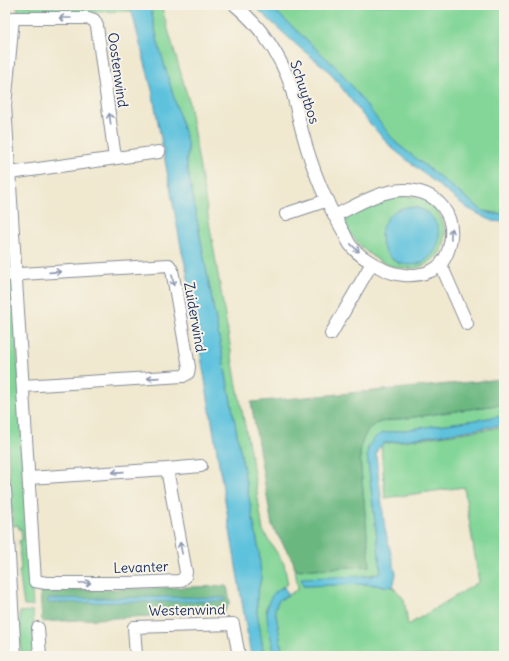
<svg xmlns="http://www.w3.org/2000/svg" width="509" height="661" font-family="Delius,sans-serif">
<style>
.green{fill:#83d698;stroke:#4f827b;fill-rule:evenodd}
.forest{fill:#6ab780;stroke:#42736f}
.water{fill:#5fc2dd;stroke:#3d789e}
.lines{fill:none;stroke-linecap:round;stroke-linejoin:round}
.minor-casing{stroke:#868c96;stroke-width:14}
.minor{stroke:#fff;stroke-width:12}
.oneway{stroke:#8d97ae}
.labels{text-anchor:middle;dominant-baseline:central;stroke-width:4;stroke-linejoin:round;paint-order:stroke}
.street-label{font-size:14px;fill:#1b2f5e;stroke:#f7f3e8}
</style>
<rect width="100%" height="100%" fill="#f7f3e8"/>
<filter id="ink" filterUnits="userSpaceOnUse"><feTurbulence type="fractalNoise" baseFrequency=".025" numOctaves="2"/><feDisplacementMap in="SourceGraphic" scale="8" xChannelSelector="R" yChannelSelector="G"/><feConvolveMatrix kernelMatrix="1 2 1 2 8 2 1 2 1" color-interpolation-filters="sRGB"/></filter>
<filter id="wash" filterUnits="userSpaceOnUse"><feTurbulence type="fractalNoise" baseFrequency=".012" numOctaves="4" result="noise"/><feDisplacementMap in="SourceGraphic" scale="16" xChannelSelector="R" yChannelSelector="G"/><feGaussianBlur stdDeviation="0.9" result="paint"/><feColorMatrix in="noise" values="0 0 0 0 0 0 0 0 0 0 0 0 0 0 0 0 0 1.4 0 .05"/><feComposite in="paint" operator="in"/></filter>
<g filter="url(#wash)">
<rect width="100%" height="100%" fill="#f0e8cf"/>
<!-- green -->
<path class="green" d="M17 5H130L131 11 18 14Z
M150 5H161L188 98 236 380 252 461 263 531 284 564 288 584 279 589 266 607 275 656H264L257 611V596L261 578 258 546 186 161 188 152 187 143 158 43Z
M269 5H504L503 214 483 211 396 143 349 85 343 75Z
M412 196C416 197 422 198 427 200 429 201 431 204 433 206 446 220 451 241 437 256 415 280 377 266 359 244 353 237 343 228 346 218L351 213 392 197ZM415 207 430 214 400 264C387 257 382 248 381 234Z
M5 281H9L13 285 33 606H24L19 571H21L19 541 22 540 21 529H19L18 525 13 526 5 407Z
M504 404V416L383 433 368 447 367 454 381 573 303 586 367 584 393 587 404 599 408 625 479 582 464 487 385 498 381 444 504 427V656H283L275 609 278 601 298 589 295 570 370 566 360 459C360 443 364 429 380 422Z
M33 611 36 656H21L20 612Z"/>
<!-- forest -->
<path class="forest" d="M504 379V404L380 422C364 429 360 443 360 459L370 566 295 570 293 561 272 526 251 402Z
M227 586 230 602 224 612 42 622 40 591Z"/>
<!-- water -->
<path class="water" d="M130 5H150L158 43 187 142 188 152 186 161 259 551 261 578 257 596V611L264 656H251L187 272 182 252 152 90Z
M253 5H269L338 69 396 143 483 211 494 214H503L504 126V228L503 222 492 221 467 208 392 148 365 118 328 70 300 48Z
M381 236a29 29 0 1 1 58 0a29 29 0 1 1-58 0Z
M504 416V425L384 443 377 450 376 456 385 529 396 574 393 587 367 584 303 586 301 578 371 576 381 573 367 454C369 443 373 437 383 433Z
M284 587 288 594 278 601 275 609 283 656H275C271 633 255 598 284 587Z
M161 597 226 598 225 601 48 603V599Z"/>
</g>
<g filter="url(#ink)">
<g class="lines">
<defs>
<path id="minor" d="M235 5C259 25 276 49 288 78 294 94 297 113 302 131 311 165 325 201 343 231 346 236 348 243 352 247 358 255 370 262 379 267 394 276 413 278 431 271 440 267 446 258 449 248 458 216 438 190 404 190 380 190 355 206 334 216
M10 173 159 152
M286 214 328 200
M441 265 467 324
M5 275 169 265 172 270 189 367 188 373 183 376 23 386
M331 334 372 263
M167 469 201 466
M29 478 167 469 186 572 185 577 180 581 129 583H46L35 581 5 106 13 18H88L94 20 97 26 115 158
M5 489 15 656
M38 628 40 656
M136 656 134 627 233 624 239 656"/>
</defs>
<!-- minor casing -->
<use href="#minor" class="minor-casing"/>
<!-- minor -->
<use href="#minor" class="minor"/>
</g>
<!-- one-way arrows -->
<defs><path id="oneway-shaft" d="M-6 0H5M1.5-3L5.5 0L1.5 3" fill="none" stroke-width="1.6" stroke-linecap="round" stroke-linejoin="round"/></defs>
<g class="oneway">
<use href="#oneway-shaft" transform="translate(65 18) rotate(180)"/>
<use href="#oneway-shaft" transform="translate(110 119) rotate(-98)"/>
<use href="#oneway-shaft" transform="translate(451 234) rotate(-89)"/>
<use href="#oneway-shaft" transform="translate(355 248) rotate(44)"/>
<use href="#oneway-shaft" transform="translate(55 272) rotate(-4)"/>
<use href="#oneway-shaft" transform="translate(173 280) rotate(80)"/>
<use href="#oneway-shaft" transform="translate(153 378) rotate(176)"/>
<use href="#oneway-shaft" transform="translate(118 472) rotate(176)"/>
<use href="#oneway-shaft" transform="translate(181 548) rotate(-101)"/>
<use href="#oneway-shaft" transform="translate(85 583)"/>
</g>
</g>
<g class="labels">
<!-- street labels -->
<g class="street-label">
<text transform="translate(118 70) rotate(82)">Oostenwind</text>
<text transform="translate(305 92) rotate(72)">Schuytbos</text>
<text transform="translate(195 317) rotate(80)">Zuiderwind</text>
<text transform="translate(141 567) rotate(-2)">Levanter</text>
<text transform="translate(187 610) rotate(-1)">Westenwind</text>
</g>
</g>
<!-- margin -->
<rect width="509" height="661" fill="none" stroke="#f7f3e8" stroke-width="20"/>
</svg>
